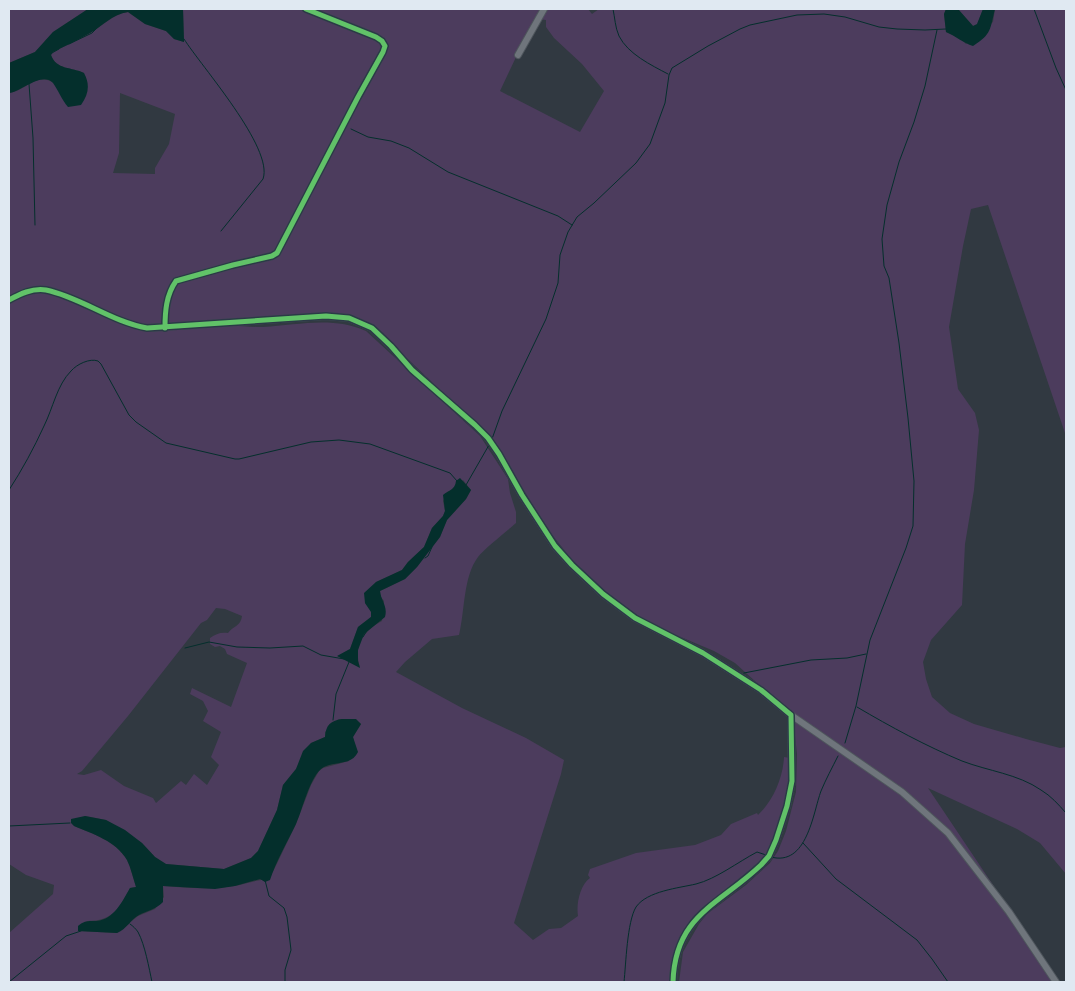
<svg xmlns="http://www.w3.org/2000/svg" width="1075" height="991" font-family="Commissioner,sans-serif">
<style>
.green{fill:#4c3c5d;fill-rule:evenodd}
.water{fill:#042f2c}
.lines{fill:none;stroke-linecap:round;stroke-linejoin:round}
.stream{stroke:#042f2c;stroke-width:1}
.minor-casing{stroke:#4e555c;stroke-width:8}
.minor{stroke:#6f757c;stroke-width:6}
.cycleway-casing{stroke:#2b3947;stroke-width:8}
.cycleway{stroke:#61c268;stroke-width:5}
</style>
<rect width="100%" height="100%" fill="#313941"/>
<!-- green -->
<path class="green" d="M9 9H88L53 32 35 52 9 63Z
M183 9H588L592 14 599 9H946L944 14 946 32 960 38 966 44 993 22 995 9H1066V436L988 205 971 209 963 246 949 327 958 389 975 413 979 430 974 490 965 544 962 605 931 640 923 662 926 679 932 697 950 713 974 724 1026 739 1060 748 1066 747V874L1040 843 1017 829 928 788 1058 982H679L683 952 699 924 707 914 746 885 770 863 778 851 786 831 796 792 797 754 795 736 785 711 768 693 735 663 714 651 633 617 577 566 549 531 503 457 457 406 390 342 357 318 230 319 232 326C242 326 252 327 263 327 298 325 333 316 366 331L480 436 508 479 510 493 516 512V523C506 532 485 548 478 557 463 577 465 611 459 635L432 639 405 662 396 672 462 708 526 738 564 760 561 774 514 923 533 940 549 929 561 928 578 916C576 904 580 885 590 878L588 875 590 869 636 853 695 845 721 835 731 824 757 813 758 815C773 801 783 778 784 757L790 758C789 792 784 827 765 856 760 865 749 874 741 880 720 896 698 907 685 931 678 944 675 967 672 982H9V933L53 894 54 885 26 875 9 864V93C24 92 35 73 52 82L84 73C72 67 56 70 51 55L53 52C65 46 78 40 90 33 103 26 112 14 128 12L145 24 166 31 174 39 184 42ZM538 19 546 20V27L554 38 582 64 604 91 580 132 500 91 517 55ZM120 93 175 114 169 144 155 168V174L113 173 119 153ZM463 480 471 490 466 499 447 520 440 537 417 567 405 579 380 591 381 597 384 601 382 621C363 631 353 646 360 667L338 656 350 649 358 627 371 617 372 612 365 603 376 582 402 570 408 562 424 547 432 528 443 516 445 511 443 501 447 492 452 490ZM216 608 225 609 242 616C241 626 233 626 228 633 220 632 216 634 210 638V644L215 647 220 646 225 649 227 654 247 663 231 707 192 688 190 694 203 701 208 711 203 721 221 732 211 757 219 765 207 785 194 774 186 785 181 781 156 803 153 798 124 786 101 770 84 775 77 774 82 771 128 716 201 623 207 620ZM339 719H355L361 724 353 737 354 744 349 761 323 768 319 771 311 785 296 824 269 880C257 879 247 884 234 886 211 890 186 888 163 886L164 897 155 909 138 916 117 933 78 931 87 921C113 921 119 909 130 888L136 887C133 878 131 868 127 860 116 841 93 834 74 826L85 816 106 820 142 843 155 857 166 864 224 869 251 858 258 851 277 810 283 785 296 769 311 743 325 737V732Z
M958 9H983L977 25 973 26Z"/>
<!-- water -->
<path class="water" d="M88 9H183L184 42 174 39 166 31 145 24 128 12C112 14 103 26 90 33 78 40 65 46 53 52L51 55C56 70 72 67 84 73 90 84 89 94 81 105L68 107C62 100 58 90 53 83 42 71 21 92 9 93V63L35 52 53 32Z
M946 9H958L973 26 977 24 983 9H995C990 29 992 34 973 46 963 43 956 36 946 32L944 14Z
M460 478 471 490 466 499 447 520 440 537 417 567 405 579 380 591C381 601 388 606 385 617L364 634 358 650V661L360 668 337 656 350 649 358 627 371 617V612L365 603 364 593 376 582 402 570 408 562 424 547 432 528 443 516 445 511 443 495C449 490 455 490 456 481Z
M342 719H356L361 724 353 737 358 752C351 767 332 760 321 769 309 780 303 808 296 824 287 843 276 861 270 880L265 882 260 879 235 886 215 889 163 886V902C156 909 147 911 139 915 130 920 127 929 117 933L78 931V926C85 920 89 921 97 921 114 919 122 902 130 888L136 887C133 878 131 868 127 860 116 841 93 834 74 826L71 823V819L85 816 106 820 125 830 142 843 155 857 166 864 224 869 251 858 258 851 277 810 283 785 296 769 303 751 311 743 325 737C326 725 330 721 342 719Z"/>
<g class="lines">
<!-- stream -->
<path class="stream" d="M613 9C615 18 615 27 619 36 628 54 651 65 668 74
M1034 9 1056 68 1066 90
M184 39C201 66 274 148 263 179L221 231
M69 44 92 33 98 27
M52 53 59 49
M29 84 33 138 35 225
M351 129 368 137 391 141 409 148 448 172 558 216 572 225
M492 439 502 411 546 319 558 283 560 255 568 232 577 217 594 203 636 163 650 144 665 103 669 75 672 68 708 46 740 29 750 25 797 15 824 14 845 17 879 27 897 29 925 30 946 29
M466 485 489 445
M9 490C22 470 34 448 44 426 53 408 57 385 71 371 77 364 90 358 98 361L101 364 129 415 136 422 166 443 235 459H239L311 442 339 440 370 444 450 473 457 481
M425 558 428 556 432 547
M363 637 368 629
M185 648 209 642 237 647 270 648 303 646 321 655 344 659
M744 673 811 660 847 658 866 654
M857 707C891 727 926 746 962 761 988 771 1018 774 1041 790 1051 796 1058 804 1066 813
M333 720 336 694 349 662
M845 743 856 706 870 640 906 548 913 526 914 481 908 418 899 343 889 278 884 266 882 239 887 205 899 162 914 122 925 86 937 30
M9 826 70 823
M803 843 836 879 917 940 932 959 948 982
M771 857C807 867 813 813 821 791 826 779 832 768 838 756
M265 880 269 896 284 908 287 917 291 950 285 970V982
M130 924C133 926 136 929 138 932 145 945 149 968 152 982
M9 982 66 936 81 931
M624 982C626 964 627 922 636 907 647 891 679 888 696 884 716 879 738 862 757 852L766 855"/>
<defs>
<path id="minor" d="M518 55 544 9
M9 300C20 294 32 288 46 290 80 297 112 322 147 328L326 316 349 318 372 328 391 346 412 370 475 425 488 438 499 454 522 495 555 546 572 565 603 594 635 618 703 653 761 690 791 715 792 781 787 806 776 840 769 856 761 865C719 905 675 915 673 982
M165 328C165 312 166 295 176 281L233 265 272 256 277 253 358 97 383 52 385 46 382 41 376 37 306 9
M791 715 902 792 948 833 1009 912 1056 982"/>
</defs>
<!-- minor casing -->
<use href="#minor" class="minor-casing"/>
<!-- minor -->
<use href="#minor" class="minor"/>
<defs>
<path id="cycleway" d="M9 300C20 294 32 288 46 290 80 297 112 322 147 328L326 316 349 318 372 328 391 346 412 370 475 425 488 438 499 454 522 495 555 546 572 565 603 594 635 618 703 653 761 690 791 715 792 781 787 806 776 840 769 856 761 865C719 905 675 915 673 982
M165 328C165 312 166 295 176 281L233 265 272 256 277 253 358 97 383 52 385 46 382 41 376 37 306 9"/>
</defs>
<!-- cycleway casing -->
<use href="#cycleway" class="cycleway-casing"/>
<!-- cycleway -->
<use href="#cycleway" class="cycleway"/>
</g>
<!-- border -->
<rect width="1075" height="991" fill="none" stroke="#e0e9f2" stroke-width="20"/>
</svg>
